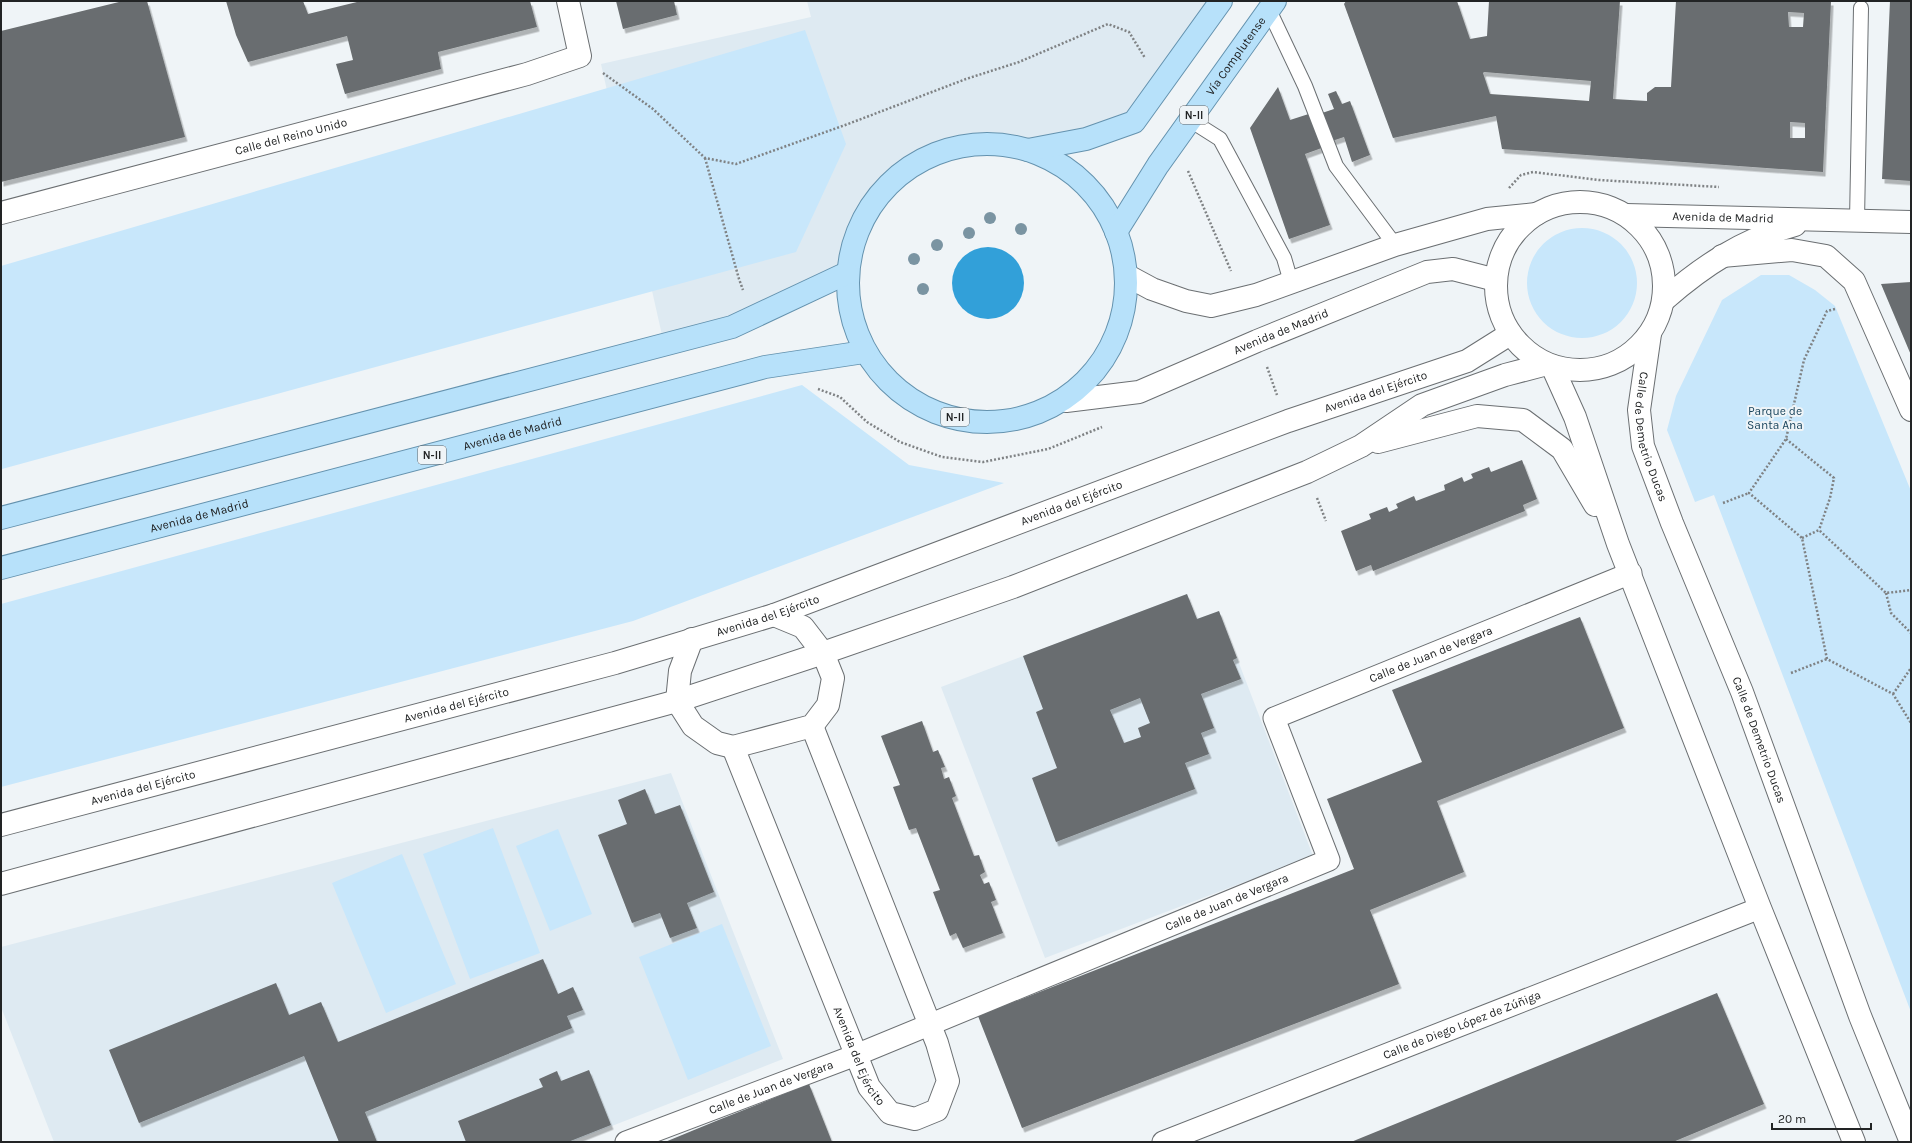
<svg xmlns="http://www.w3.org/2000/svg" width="1912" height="1143" font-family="Karla,sans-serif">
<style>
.built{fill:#deeaf2}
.green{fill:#c8e7fb}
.water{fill:#32a0d9}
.building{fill:#696d6f;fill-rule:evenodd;filter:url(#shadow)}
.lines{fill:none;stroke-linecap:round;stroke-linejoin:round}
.service-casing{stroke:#6b6f72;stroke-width:16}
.pedestrian-casing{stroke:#6b6f72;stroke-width:23}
.minor-casing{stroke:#6b6f72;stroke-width:24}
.primary-casing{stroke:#6492ae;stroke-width:24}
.path{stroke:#7f8284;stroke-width:2.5;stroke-dasharray:2 2;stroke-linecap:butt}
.service{stroke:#fff;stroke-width:14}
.pedestrian{stroke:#fff;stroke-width:21}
.minor{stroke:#fff;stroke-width:22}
.primary{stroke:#b7e1fa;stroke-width:22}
.tree{fill:#7a94a2}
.labels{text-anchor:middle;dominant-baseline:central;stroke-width:4;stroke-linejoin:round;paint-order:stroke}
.shield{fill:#eff4f7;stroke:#606264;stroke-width:1}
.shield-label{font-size:11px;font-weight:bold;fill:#222425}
.street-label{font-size:12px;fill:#222425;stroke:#eff4f7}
.park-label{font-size:12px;fill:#1a455d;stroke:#eff4f7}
</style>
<defs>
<filter id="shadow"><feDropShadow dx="2.5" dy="4.5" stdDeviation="0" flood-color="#0004"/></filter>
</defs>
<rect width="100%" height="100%" fill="#eff4f7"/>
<!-- built -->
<path class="built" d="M807 1H1221L1134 122 1028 150 984 143 937 152 895 176 863 216 847 273 664 344 601 64 811 17Z
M1187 594 1197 619 1219 611 1313 856 1045 958 941 687Z
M671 773 783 1059 571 1142H54L1 1007V947Z"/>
<!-- green -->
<path class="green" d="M805 30 846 144 796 252 2 469 1 266Z
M1527 283a55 55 0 1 1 110 0a55 55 0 1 1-110 0Z
M1761 275H1789L1815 290 1835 306 1911 491V1012L1714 495 1695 502 1667 430 1676 396 1722 300Z
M802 385 909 465 1004 483 633 621 1 787V604Z
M493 828 540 953 470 979 423 854Z
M558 829 592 914 550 931 516 846Z
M402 854 456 984 386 1013 332 883Z
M722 924 771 1046 688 1080 639 957Z"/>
<!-- water -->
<path class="water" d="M952 283a36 36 0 1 1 72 0a36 36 0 1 1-72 0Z"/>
<!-- building -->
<path class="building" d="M123 1H147L185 137 1 182V31Z
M226 1H303L308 14 361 1H530L537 27 438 52 441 69 345 94 336 64 353 60 347 36 248 62 236 35Z
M616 1H674L677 15 623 29Z
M1346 1H1457L1470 39 1487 36 1489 1H1620L1613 99 1647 101V93L1655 87H1671L1676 1H1831L1823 172 1502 149 1496 116 1393 138 1344 4ZM1788 12 1804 13 1803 27H1789ZM1484 72 1591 81 1589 101 1490 94 1483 73ZM1790 122 1805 123V138H1790Z
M1890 1H1911V181L1882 179Z
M1278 87 1290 120 1318 111 1319 114 1334 109 1328 94 1336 91 1342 104 1350 101 1370 155 1352 162 1344 137 1329 142 1330 145 1305 154 1330 225 1289 239 1250 128Z
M1911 282V355L1881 284Z
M1522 460 1537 499 1523 505 1525 511 1373 571 1371 565 1356 571 1341 531 1371 519 1369 514 1387 507 1389 512 1398 508 1396 504 1414 496 1416 501 1445 490 1444 485 1462 477 1464 482 1473 478 1471 474 1489 467 1491 472Z
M1187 594 1197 619 1219 611 1237 658 1233 660 1241 679 1201 694 1214 728 1201 733 1209 754 1185 763 1195 789 1056 842 1032 778 1057 768 1036 712 1043 709 1023 656ZM1140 698 1150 723 1138 728 1141 737 1124 743 1110 710Z
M1580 617 1624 728 1437 801 1464 872 1370 910 1399 984 1022 1128 978 1016 1354 869 1327 799 1422 762 1392 690Z
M922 721 933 752 938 750 945 767 941 768 944 779 949 777 956 796 952 798 974 856 979 855 985 872 980 875 984 884 989 882 996 900 991 902 1003 933 963 948 956 933 950 936 933 892 940 890 916 828 909 830 893 787 900 785 881 736Z
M645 789 655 814 680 805 714 892 687 903 697 928 670 938 660 913 632 923 598 835 627 824 618 800Z
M543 959 558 994 573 987 583 1010 567 1016 572 1028 365 1112 377 1142H339L304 1056 139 1123 109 1050 276 983 289 1015 321 1002 338 1042Z
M1717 993 1764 1104 1673 1142H1351Z
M589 1070 611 1125 568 1142H466L458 1121 543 1087 539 1079 557 1071 561 1081Z
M809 1084 832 1142H665L716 1121Z"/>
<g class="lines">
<defs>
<path id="service" d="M1269 10 1305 86 1336 166 1395 245
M1190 120 1220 139 1284 258 1291 282
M1857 220 1861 8"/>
<g id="pedestrian">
<path id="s1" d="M626 1142 856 1055 1329 860 1274 718 1631 573"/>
<path id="s2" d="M1163 1142 1760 908"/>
</g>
<g id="minor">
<circle cx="1580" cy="286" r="84"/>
<path id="s3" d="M1 213 527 74 580 56 568 1"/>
<path id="s4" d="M1626 215 1911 222"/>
<path d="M1722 256 1792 250 1826 256 1854 281 1911 410"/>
<path d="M1126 275 1152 289 1186 301 1211 306 1256 295 1395 245 1487 219 1536 214"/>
<path d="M1664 300C1705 264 1743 240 1795 225"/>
<path id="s5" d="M1650 334 1639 410 1643 446 1672 523 1742 692 1860 1016 1911 1142"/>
<path d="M1552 366 1575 417 1618 544 1760 908 1854 1142"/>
<path id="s6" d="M1066 401 1139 392 1257 341 1427 272 1453 269 1496 280"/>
<path d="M1378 442 1477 416 1523 420 1562 449 1595 505"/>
<path d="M692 639 680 671 677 701 693 726 717 743 733 747 812 726 828 705 833 678 823 653 803 627 774 615"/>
<path id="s7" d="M733 747 869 1087 890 1113 915 1119 937 1110 948 1081 937 1043 812 726"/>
<path id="s8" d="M1 825 615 663 774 615 1288 421 1467 361 1510 334"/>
<path d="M1 884 677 701 823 653 1013 587 1307 472 1361 446 1422 405 1505 375 1547 364"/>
</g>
<g id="primary">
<circle cx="987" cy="283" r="139"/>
<path d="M1028 150 1086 139 1134 122 1221 1"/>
<path id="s9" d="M1116 232 1158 165 1275 1"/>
<path d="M1 518 732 327 847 273"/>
<path id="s10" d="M1 568 765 367 864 352"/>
</g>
</defs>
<!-- service casing -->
<use href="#service" class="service-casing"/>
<!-- pedestrian casing -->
<use href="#pedestrian" class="pedestrian-casing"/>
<!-- minor casing -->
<use href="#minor" class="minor-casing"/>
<!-- primary casing -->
<use href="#primary" class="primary-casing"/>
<!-- path -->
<path class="path" d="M603 73 653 109 705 158 736 164 848 124 966 79 1019 62 1108 24 1129 32 1145 58
M705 158 739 279 743 290
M1188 171 1231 271
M1509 188 1521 175 1533 172 1599 180 1719 187
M1835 309 1827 311 1804 360 1786 439 1749 493 1802 538 1827 659 1893 694 1911 723
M1267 367 1277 395
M818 389 840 397 867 422 900 442 942 457 983 462 1048 449 1102 427
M1786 439 1834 478 1830 498 1819 530
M1317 498 1326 521
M1723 503 1749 493
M1802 538 1819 530 1886 593 1911 590
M1886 593 1891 613 1911 633
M1791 673 1827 659
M1893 694 1911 668"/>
<!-- service -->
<use href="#service" class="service"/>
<!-- pedestrian -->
<use href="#pedestrian" class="pedestrian"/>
<!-- minor -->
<use href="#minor" class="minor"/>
<!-- primary -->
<use href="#primary" class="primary"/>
</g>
<!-- trees -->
<g class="tree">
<circle cx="990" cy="218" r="6"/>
<circle cx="1021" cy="229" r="6"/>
<circle cx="969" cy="233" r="6"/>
<circle cx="937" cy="245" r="6"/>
<circle cx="914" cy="259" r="6"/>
<circle cx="923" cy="289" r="6"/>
</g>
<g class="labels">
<!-- shield labels -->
<g class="shield">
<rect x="1180" y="106" width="28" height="18" rx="3"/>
<rect x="941" y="408" width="28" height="18" rx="3"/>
<rect x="418" y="446" width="28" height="18" rx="3"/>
</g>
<g class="shield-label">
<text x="1194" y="115">N-II</text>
<text x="955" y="417">N-II</text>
<text x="432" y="455">N-II</text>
</g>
<!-- street labels -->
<g class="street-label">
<text stroke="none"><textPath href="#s9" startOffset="213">Vía Complutense</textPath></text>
<text stroke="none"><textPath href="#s3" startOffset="300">Calle del Reino Unido</textPath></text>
<text stroke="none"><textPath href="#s4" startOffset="97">Avenida de Madrid</textPath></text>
<text stroke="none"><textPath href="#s6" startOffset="228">Avenida de Madrid</textPath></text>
<text stroke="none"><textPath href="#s8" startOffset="1443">Avenida del Ejército</textPath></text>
<text stroke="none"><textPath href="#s10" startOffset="529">Avenida de Madrid</textPath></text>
<text stroke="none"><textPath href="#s5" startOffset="105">Calle de Demetrio Ducas</textPath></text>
<text stroke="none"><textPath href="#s8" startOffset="1119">Avenida del Ejército</textPath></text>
<text stroke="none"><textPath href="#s10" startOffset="205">Avenida de Madrid</textPath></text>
<text stroke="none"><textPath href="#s8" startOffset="795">Avenida del Ejército</textPath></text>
<text stroke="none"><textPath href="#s1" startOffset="1079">Calle de Juan de Vergara</textPath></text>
<text stroke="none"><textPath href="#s8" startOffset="471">Avenida del Ejército</textPath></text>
<text stroke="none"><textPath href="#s5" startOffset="429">Calle de Demetrio Ducas</textPath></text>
<text stroke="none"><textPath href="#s8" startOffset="147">Avenida del Ejército</textPath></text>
<text stroke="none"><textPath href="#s1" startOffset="647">Calle de Juan de Vergara</textPath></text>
<text stroke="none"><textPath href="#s2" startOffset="321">Calle de Diego López de Zúñiga</textPath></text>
<text stroke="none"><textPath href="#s7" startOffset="334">Avenida del Ejército</textPath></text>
<text stroke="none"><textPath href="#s1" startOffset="155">Calle de Juan de Vergara</textPath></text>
</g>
<!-- park labels -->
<g class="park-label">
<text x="1775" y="411">Parque de<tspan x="1775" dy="14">Santa Ana</tspan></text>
</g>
</g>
<!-- border -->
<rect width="1912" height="1143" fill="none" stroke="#222425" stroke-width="4"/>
<!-- scale -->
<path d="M1772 1123v6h99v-6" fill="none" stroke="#222425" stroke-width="2"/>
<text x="1778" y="1123" font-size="12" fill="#222425" stroke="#eff4f7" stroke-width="3" paint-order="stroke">20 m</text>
</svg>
